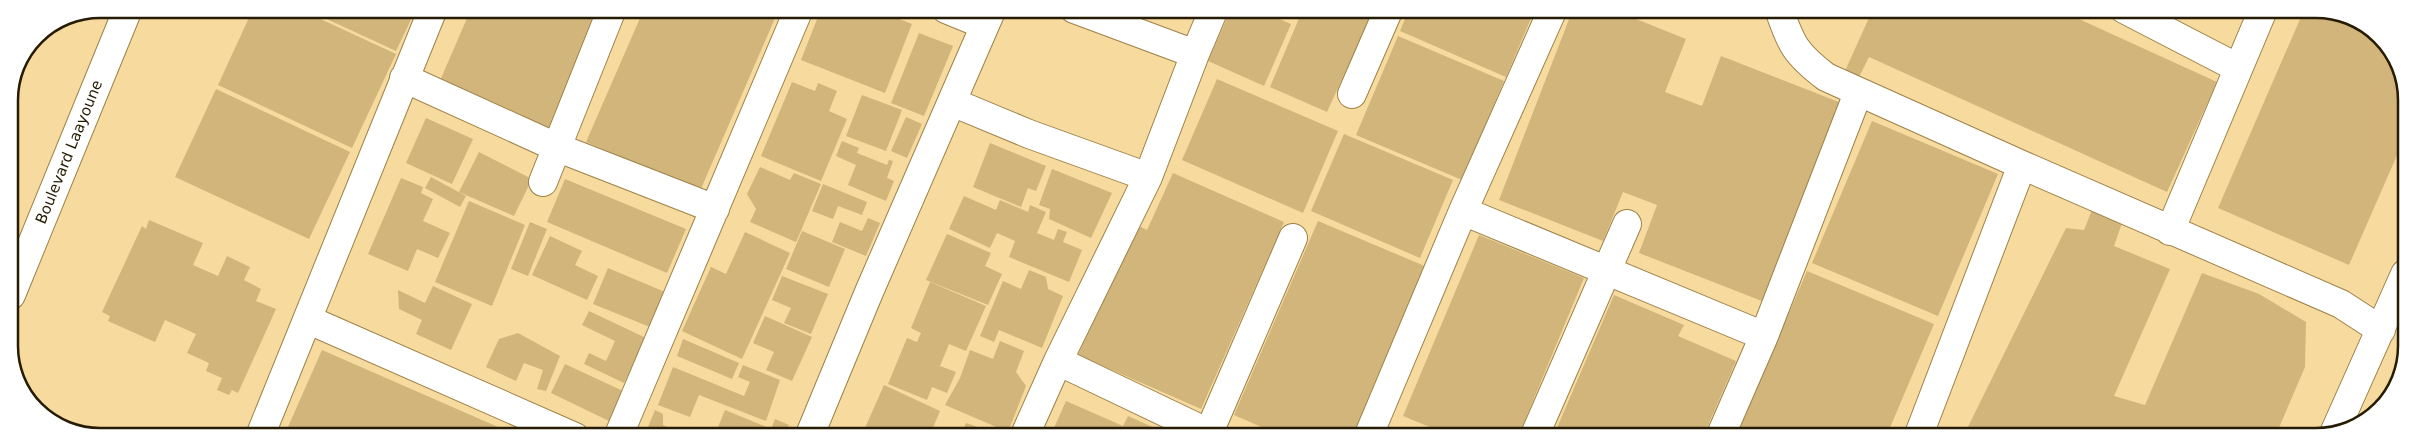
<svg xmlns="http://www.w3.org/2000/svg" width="2415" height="446" font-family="'DejaVu Sans',sans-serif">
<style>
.building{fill:#d1b57a}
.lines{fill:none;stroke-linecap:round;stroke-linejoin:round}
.minor-casing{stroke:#9c8248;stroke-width:30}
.minor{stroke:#fff;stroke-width:28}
.labels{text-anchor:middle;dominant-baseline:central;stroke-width:4;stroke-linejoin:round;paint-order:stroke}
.street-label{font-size:15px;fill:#261b03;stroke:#fff}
.rim{fill:none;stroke:#261b03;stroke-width:2.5}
</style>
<rect width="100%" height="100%" fill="#f7da9e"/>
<!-- building -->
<path class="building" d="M253 9H299L396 54 352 148 218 85Z
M305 9H416L396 51Z
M471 9H603L550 132 439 83Z
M644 9H779L700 191 586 142Z
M821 9H874L912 24 885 93 801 60Z
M1231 9H1278L1275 17 1291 24 1264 86 1208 61Z
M1303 9H1374L1327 112 1270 87Z
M1409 9H1535L1506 77 1400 31Z
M1573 9H1611L1686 39 1665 92 1702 106 1721 56 1844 104 1767 303 1639 253 1657 205 1623 192 1603 241 1499 200Z
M1873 9H2057L2217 82 2167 192 1869 57 1859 77 1845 71Z
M2161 10H2188L2184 19Z
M2304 10H2327L2379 35 2404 82 2405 137 2349 265 2218 208Z
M919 33 953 46 924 116 891 103Z
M1398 36 1504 81 1462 180 1356 135Z
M1217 79 1338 131 1303 213 1182 160Z
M792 82 815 91 818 83 837 91 829 111 847 119 821 181 761 156Z
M216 89 350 152 309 239 175 177Z
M862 95 902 110 886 151 846 136Z
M906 117 922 124 907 158 891 151Z
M426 118 473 139 452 184 406 163Z
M1872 121 1998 174 1938 316 1812 263Z
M1344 134 1453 180 1420 258 1311 211Z
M842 141 859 148 857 153 887 165 889 160 893 161 887 178 894 181 886 201 848 185 856 165 836 156Z
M990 143 1046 166 1036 191 1028 188 1021 207 973 187Z
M479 152 532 179 514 216 459 192Z
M760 167 790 180 794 173 821 184 796 242 750 222 756 209 747 194Z
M1052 169 1112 193 1091 238 1049 219 1050 209 1039 205Z
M1173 173 1284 222 1201 409 1078 355 1135 224 1147 230Z
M431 177 466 196 460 207 425 188Z
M401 178 423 187 421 193 433 199 423 221 450 233 438 258 417 249 408 271 368 254Z
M565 179 686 229 667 273 547 222Z
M823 184 867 202 862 215 838 206 833 219 812 211Z
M964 196 996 210 1000 200 1028 212 1030 205 1046 212 1037 233 1054 240 1058 229 1067 232 1063 242 1082 250 1069 282 1009 257 1015 241 997 233 990 248 949 229Z
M469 201 525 225 492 306 435 282Z
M2092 210 2122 223 2114 246 2170 269 2114 396 2145 405 2202 273 2259 294 2306 322 2305 367 2275 437H1963L2066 228 2084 230Z
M868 218 880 223 866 256 832 242 840 222 862 231Z
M149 220 203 243 193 265 218 276 227 256 250 267 244 280 261 289 256 301 276 309 238 393 232 390 229 395 217 390 222 378 206 371 209 363 187 353 196 334 165 320 155 342 108 321 110 316 102 312 142 226 146 229Z
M1318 221 1427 267 1354 437H1284L1234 415Z
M530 222 547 229 528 276 511 269Z
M802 231 845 249 829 287 786 269Z
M745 232 790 253 742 359 682 331 711 267 726 274Z
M947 234 991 253 985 266 1002 274 988 305 926 280Z
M1479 235 1584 278 1518 437H1454L1403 416Z
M550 236 582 251 575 265 598 276 587 300 532 275Z
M608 268 665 292 650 327 593 304Z
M1029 270 1046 277 1048 289 1063 296 1042 348 999 330 994 342 980 336 1003 281 1021 289Z
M1807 271 1934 324 1886 437H1736Z
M782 276 828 294 811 334 784 323 791 308 772 300Z
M930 282 986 306 966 351 949 344 940 366 956 372 947 393 932 387 927 400 888 384 907 338 917 342 921 333 911 328Z
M433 286 472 304 451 350 416 334 422 320 399 309 398 290 425 303Z
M1614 295 1684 325 1678 336 1736 361 1703 437H1553Z
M589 311 646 338 624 383 584 364 589 353 606 361 615 341 582 325Z
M765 316 812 337 792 381 766 370 774 352 753 343Z
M518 333 560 356 546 391 537 389 543 370 524 363 516 381 486 367 499 339Z
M683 339 739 363 732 379 677 356Z
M1000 341 1024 351 1016 372 1026 386 1008 432 945 405 960 378 970 350 993 359Z
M322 350 521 437 284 436Z
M565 364 623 391 609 421 551 393Z
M743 365 780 380 766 421 699 395 690 417 658 405 673 367 744 396 750 382 738 377Z
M884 385 940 411 929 437H861Z
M1066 401 1123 426 1128 416 1175 437H1050Z
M655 410 663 414V425L689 437H657L646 432Z
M725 410 771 429 775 419 789 425 784 437H714Z
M966 423 1004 436V437H960Z
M698 428 710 433 708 437H694Z
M942 432 952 437H940Z"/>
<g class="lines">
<defs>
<path id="minor" d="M946 9 985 25
M1074 9 1195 54
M1779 9C1791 45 1796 54 1826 77L2022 165 2341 304 2381 330
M2124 9 2238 68
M404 78 556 147 715 209
M1352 94 1389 9
M952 102 1029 134 1148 177
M543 182 612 9
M1463 211 1764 336
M2170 231 2263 10
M11 295 128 9
M309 320 575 437
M1058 361 1217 437
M2335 431 2405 274
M260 436 433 9
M618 437 799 9
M809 437 869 292 992 9
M1024 437 1058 361 1148 177 1195 54 1214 9
M1207 437 1293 238
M1368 437 1463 211 1553 9
M1534 437 1627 224
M1720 437 1764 336 1858 93
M1918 437 2022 165"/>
</defs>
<!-- minor casing -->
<use href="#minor" class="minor-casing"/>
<!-- minor -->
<use href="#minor" class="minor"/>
</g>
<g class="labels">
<!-- street labels -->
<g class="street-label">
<text transform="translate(69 152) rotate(-68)">Boulevard Laayoune</text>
</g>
</g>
<!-- crop -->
<path d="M0 0H2415V446H0ZM100 18H2316A82 82 0 0 1 2398 100V346A82 82 0 0 1 2316 428H100A82 82 0 0 1 18 346V100A82 82 0 0 1 100 18Z" fill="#fff" fill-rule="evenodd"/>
<path class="rim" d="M100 18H2316A82 82 0 0 1 2398 100V346A82 82 0 0 1 2316 428H100A82 82 0 0 1 18 346V100A82 82 0 0 1 100 18Z"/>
</svg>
